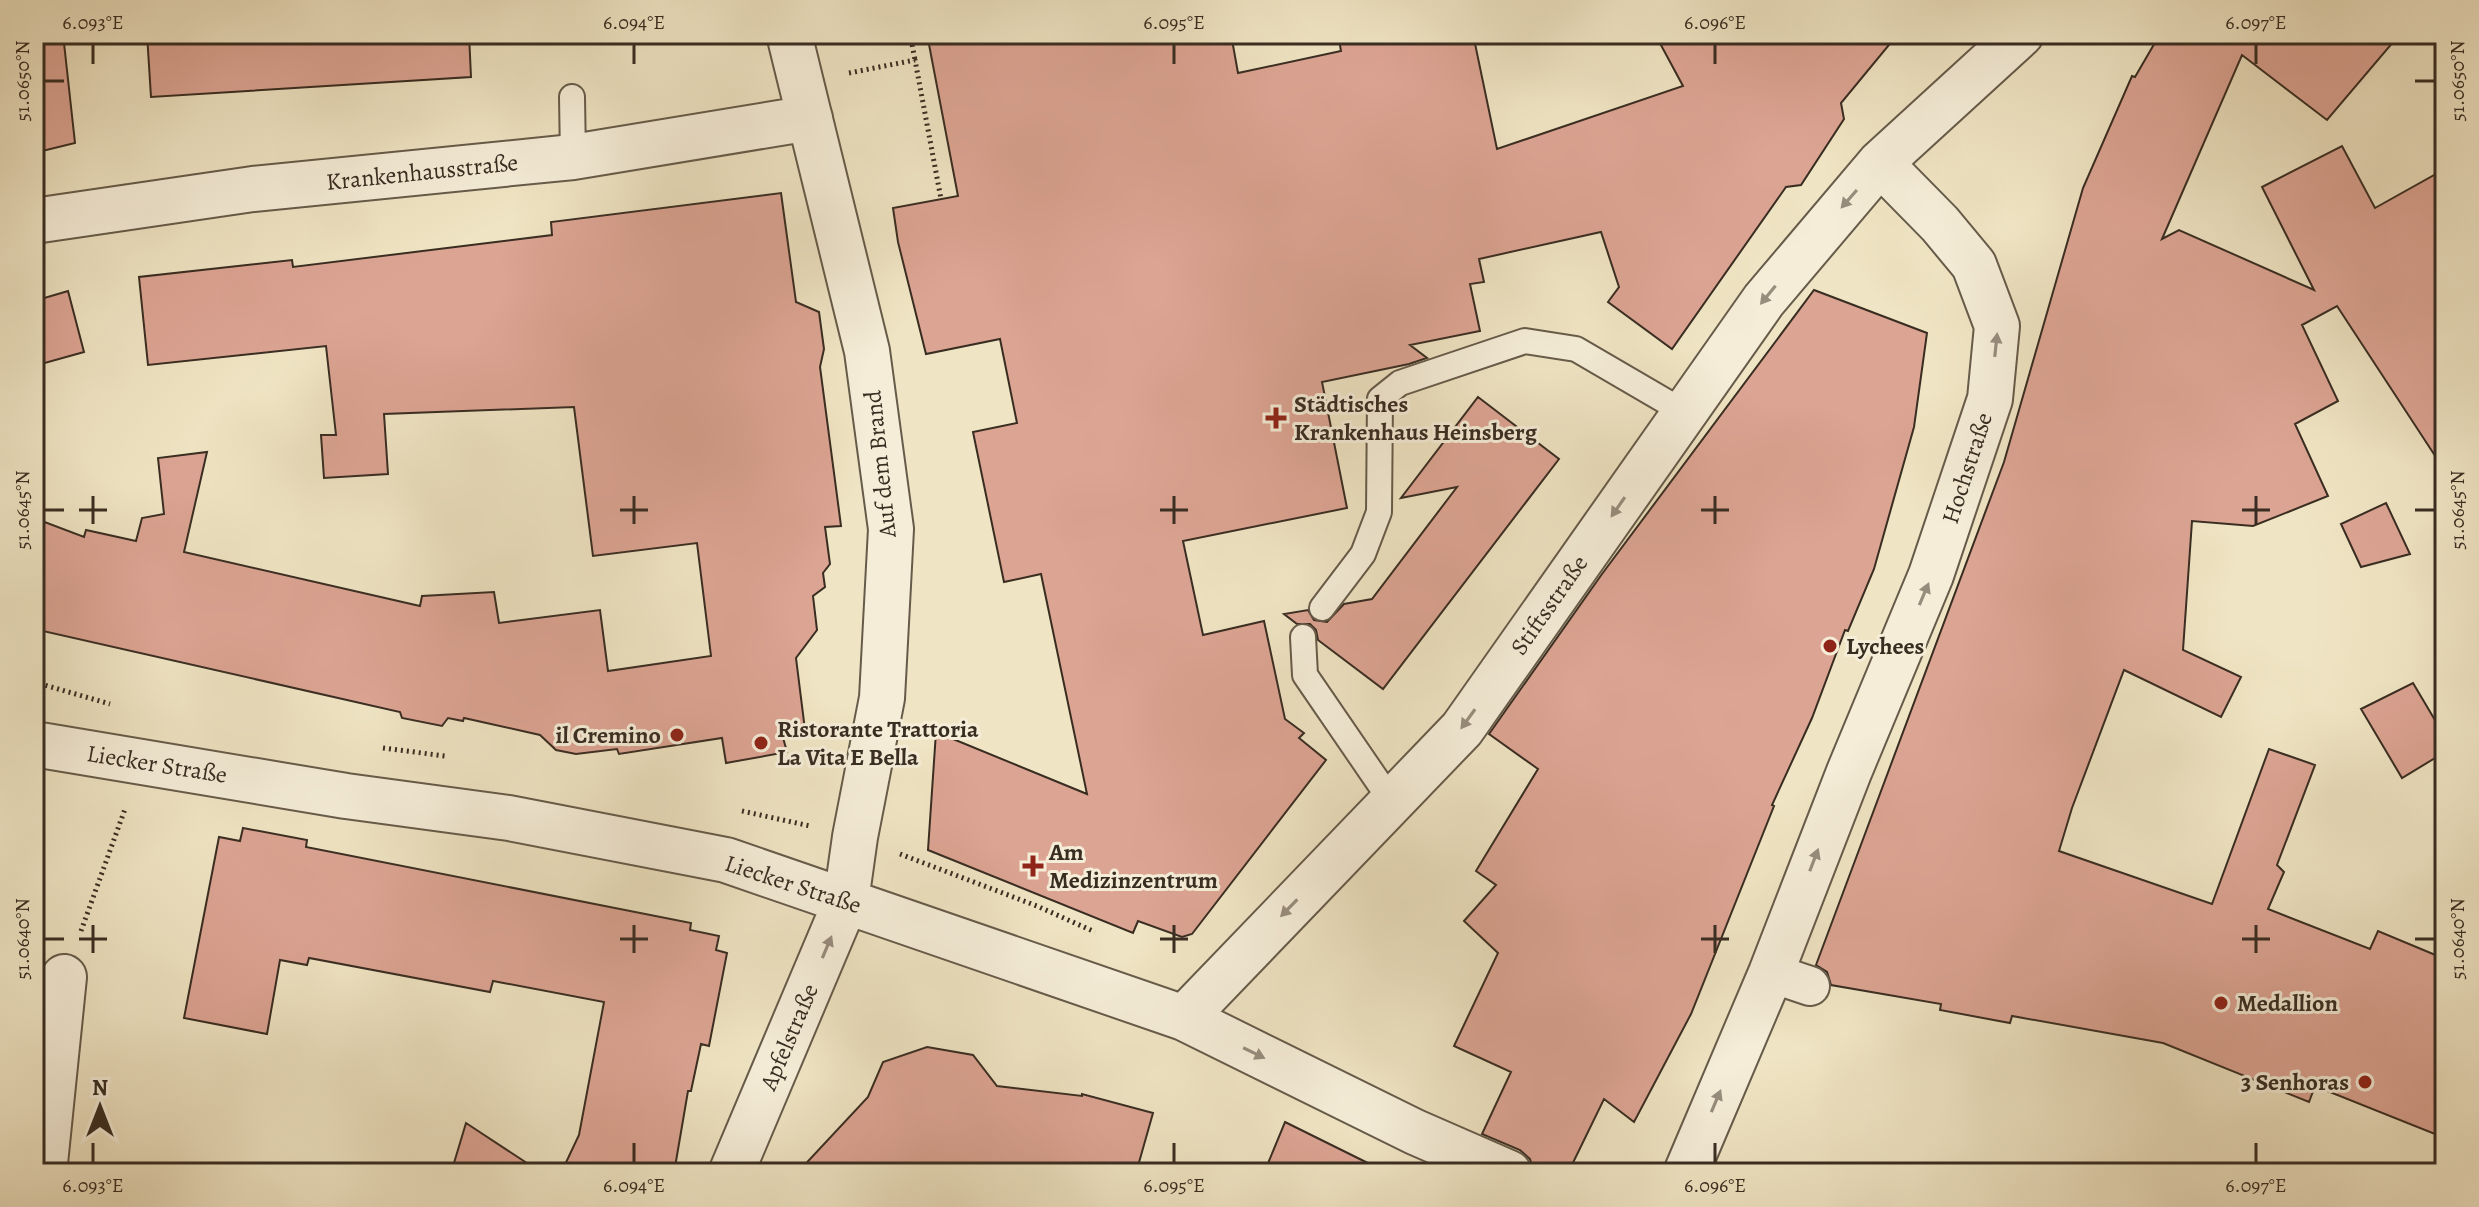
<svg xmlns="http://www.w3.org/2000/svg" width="2479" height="1207" font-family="Alegreya,serif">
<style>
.building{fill:#dca493;stroke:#392d22;stroke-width:2}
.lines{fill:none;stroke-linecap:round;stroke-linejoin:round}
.service-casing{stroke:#665b4a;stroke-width:28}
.pedestrian-casing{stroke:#665b4a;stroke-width:42}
.minor-casing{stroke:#665b4a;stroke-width:48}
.path{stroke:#392d22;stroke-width:5;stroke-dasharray:2 4;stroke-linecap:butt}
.service{stroke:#f5edd8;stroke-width:24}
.pedestrian{stroke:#f5edd8;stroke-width:38}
.minor{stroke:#f5edd8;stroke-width:44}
.oneway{fill:#978d7d}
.ticks{fill:none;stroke:#392d22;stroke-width:3}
.poi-dot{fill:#8f2418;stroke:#f5edd8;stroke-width:3}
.labels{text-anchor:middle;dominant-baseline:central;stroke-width:6;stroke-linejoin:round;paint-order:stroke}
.street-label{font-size:24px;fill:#392d22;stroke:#f5edd8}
.poi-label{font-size:24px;font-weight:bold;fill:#392d22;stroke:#f5edd8;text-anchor:start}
.neatline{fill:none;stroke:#392d22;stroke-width:3}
.ticks-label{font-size:20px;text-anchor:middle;fill:#392d22}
</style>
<rect width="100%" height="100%" fill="#efe4c3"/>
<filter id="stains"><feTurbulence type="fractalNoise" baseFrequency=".0025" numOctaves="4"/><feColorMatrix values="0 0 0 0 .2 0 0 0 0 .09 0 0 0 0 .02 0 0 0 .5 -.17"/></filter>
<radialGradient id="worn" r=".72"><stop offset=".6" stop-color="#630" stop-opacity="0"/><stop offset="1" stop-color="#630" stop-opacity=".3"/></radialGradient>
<!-- building -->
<path class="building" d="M34 34H63L75 143 34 153Z
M147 34H469L471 77 151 97Z
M927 34H1231L1238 73 1341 51 1338 34H1473L1497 149 1683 86 1655 34H1898L1841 103 1844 119 1801 185 1786 187 1672 349 1608 302 1619 287 1601 232 1479 259 1484 282 1470 284 1480 331 1410 345 1427 358 1409 364 1322 382 1347 508 1183 541 1203 635 1264 621 1285 719 1304 733 1299 738 1326 760 1192 934 1182 937 1138 921 1133 933 928 850 936 732 1087 794 1041 574 1004 582 973 432 1017 423 1000 339 926 354 898 242 893 208 958 196Z
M2160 34H2400L2327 120 2242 55 2162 239 2179 230 2314 290 2262 187 2342 146 2375 208 2445 169V471L2337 306 2302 325 2338 401 2295 424 2328 496 2253 526 2192 521 2183 650 2241 677 2221 717 2124 670 2072 808 2059 851 2212 904 2269 749 2315 765 2277 865 2284 872 2268 909 2370 949 2378 931 2445 959V1138L2315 1086 2309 1102 2163 1043 2012 1016 2010 1023 1940 1010 1941 1004 1831 985 1827 972 1816 965 2004 462 2083 188 2132 76 2135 77Z
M781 193 796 302 819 312 824 349 820 367 841 526 825 527 830 564 823 573 825 587 813 596 817 630 796 658 805 730 782 734 787 752 726 763 722 738 619 754 617 749 576 754 556 750 540 735 464 718 463 721 448 718 442 726 402 718 400 712 34 629V518L84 537 86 530 136 541 142 518 164 514 158 458 207 452 184 552 420 606 422 596 494 592 499 623 600 610 608 671 711 656 697 543 593 556 574 407 384 414 388 474 324 478 321 435H336L326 346 148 365 139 277 292 260 293 267 552 235 551 222Z
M1814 290 1927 333 1914 427 1874 569 1848 631 1845 630 1812 718 1772 805 1774 806 1691 1014 1634 1122 1604 1099 1568 1173H1534L1530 1159 1520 1150 1482 1134 1511 1072 1454 1046 1498 953 1464 921 1496 885 1476 871 1538 769 1489 734 1602 574Z
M68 291 84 352 34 366V301Z
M1478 397 1559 459 1383 689 1318 640 1316 630 1310 624H1297L1284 614 1308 610 1314 620 1327 622 1344 604 1372 599 1457 487 1401 498Z
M2386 503 2410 554 2361 567 2341 524Z
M2413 683 2445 737V752L2402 778 2361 709Z
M243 828 307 840 306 847 691 923 690 930 719 936 716 950 727 953 709 1046 701 1044 691 1091H688L674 1173H561L579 1135 604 1002 493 981 490 992 309 958 307 965 280 960 267 1034 184 1018 219 837 240 841Z
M927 1047 973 1055 997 1086 1082 1096V1094L1153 1113 1136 1173H797L868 1097 883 1062Z
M1285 1122 1388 1173H1264Z
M466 1123 542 1173H451Z"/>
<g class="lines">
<defs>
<path id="service" d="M572 97 573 157
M1322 608 1363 554 1379 512 1380 399 1400 383 1525 341 1576 349 1684 412
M1303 637 1305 675 1392 802"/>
<path id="pedestrian" d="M1771 973 1810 986"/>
<path id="minor" d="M34 221 253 189 573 157 810 118
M34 744 346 796 509 818 726 860 1184 1018 1415 1132 1509 1173
M1184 1018 1462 729 1764 300 1880 163 2021 34
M44 1173 64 977
M731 1173 846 901 855 837 882 698 891 529 867 351 789 34
M1686 1173 1771 973 1849 772 1931 575 1990 399 1997 326 1974 265 1940 224 1880 163"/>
</defs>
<!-- service casing -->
<use href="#service" class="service-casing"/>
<!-- pedestrian casing -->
<use href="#pedestrian" class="pedestrian-casing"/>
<!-- minor casing -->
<use href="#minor" class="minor-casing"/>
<!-- path -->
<path class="path" d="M911 39 915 60
M849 73 915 60 941 199
M34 682 110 704
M383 748 445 756
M742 811 810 826
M900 854 1037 906 1095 932
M81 931 125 809"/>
<!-- service -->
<use href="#service" class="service"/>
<!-- pedestrian -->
<use href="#pedestrian" class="pedestrian"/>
<!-- minor -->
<use href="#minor" class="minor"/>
</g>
<!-- one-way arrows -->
<defs><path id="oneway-solid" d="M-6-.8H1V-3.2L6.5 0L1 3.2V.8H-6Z" transform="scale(2)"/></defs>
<g class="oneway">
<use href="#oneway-solid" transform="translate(1849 199) rotate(131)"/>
<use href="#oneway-solid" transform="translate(1768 295) rotate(129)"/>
<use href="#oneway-solid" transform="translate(1996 345) rotate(-84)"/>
<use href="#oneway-solid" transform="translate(1618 507) rotate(125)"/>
<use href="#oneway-solid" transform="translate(1924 594) rotate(-67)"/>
<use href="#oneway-solid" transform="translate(1468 719) rotate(126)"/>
<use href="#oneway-solid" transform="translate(1814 860) rotate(-69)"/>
<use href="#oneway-solid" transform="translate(1289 908) rotate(134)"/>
<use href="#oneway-solid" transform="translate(827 947) rotate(-67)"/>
<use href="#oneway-solid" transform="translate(1254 1053) rotate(26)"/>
<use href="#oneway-solid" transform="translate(1716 1101) rotate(-67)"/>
</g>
<!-- ticks -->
<path class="ticks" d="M93 44V64M634 44V64M1174 44V64M1715 44V64M2256 44V64M44 81H64M2415 81H2435M93 496V524M634 496V524M1174 496V524M1715 496V524M2256 496V524M44 510H64M79 510H107M620 510H648M1160 510H1188M1701 510H1729M2242 510H2270M2415 510H2435M93 925V953M634 925V953M1174 925V953M1715 925V953M2256 925V953M44 939H64M79 939H107M620 939H648M1160 939H1188M1701 939H1729M2242 939H2270M2415 939H2435M93 1143V1163M634 1143V1163M1174 1143V1163M1715 1143V1163M2256 1143V1163"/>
<!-- markers -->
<g class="poi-dot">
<path d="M1272 406h8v8h8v8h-8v8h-8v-8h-8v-8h8z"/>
<circle cx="1830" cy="646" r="8"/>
<circle cx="677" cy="735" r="8"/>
<circle cx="761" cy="743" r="8"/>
<path d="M1029 854h8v8h8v8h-8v8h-8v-8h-8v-8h8z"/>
<circle cx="2221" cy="1003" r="8"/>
<circle cx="2365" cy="1082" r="8"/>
</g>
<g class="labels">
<!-- street labels -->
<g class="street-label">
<text transform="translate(422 172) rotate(-6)">Krankenhausstraße</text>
<text transform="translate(880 464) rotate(-96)">Auf dem Brand</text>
<text transform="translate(1967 468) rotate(-72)">Hochstraße</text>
<text transform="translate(1549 605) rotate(-55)">Stiftsstraße</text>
<text transform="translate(157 764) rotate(9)">Liecker Straße</text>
<text transform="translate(793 884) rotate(18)">Liecker Straße</text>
<text transform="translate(789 1037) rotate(-67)">Apfelstraße</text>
</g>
<!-- poi labels -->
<g class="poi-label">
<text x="1294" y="404">Städtisches<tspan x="1294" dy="28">Krankenhaus Heinsberg</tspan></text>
<text x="1846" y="646">Lychees</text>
<text x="777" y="729">Ristorante Trattoria<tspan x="777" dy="28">La Vita E Bella</tspan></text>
<text x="661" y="735" text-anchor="end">il Cremino</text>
<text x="1049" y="852">Am<tspan x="1049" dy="28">Medizinzentrum</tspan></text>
<text x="2237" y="1003">Medallion</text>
<text x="2349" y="1082" text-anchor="end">3 Senhoras</text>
</g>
</g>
<!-- margin -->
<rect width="2479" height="1207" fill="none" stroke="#efe4c3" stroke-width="88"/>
<!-- north arrow -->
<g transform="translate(100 1107)" stroke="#f5edd8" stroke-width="6" paint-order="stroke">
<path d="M0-6L14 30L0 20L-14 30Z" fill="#392d22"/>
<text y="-12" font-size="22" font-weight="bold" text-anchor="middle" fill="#392d22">N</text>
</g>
<rect x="44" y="44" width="2391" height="1119" class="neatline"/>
<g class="ticks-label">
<text x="93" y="29">6.093°E</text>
<text x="634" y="29">6.094°E</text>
<text x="1174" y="29">6.095°E</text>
<text x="1715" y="29">6.096°E</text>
<text x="2256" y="29">6.097°E</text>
<text transform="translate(22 81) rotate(-90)" y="7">51.0650°N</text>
<text transform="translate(2457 81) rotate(-90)" y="7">51.0650°N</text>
<text transform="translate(22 510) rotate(-90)" y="7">51.0645°N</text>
<text transform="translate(2457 510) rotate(-90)" y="7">51.0645°N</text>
<text transform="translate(22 939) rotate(-90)" y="7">51.0640°N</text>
<text transform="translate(2457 939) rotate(-90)" y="7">51.0640°N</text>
<text x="93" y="1192">6.093°E</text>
<text x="634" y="1192">6.094°E</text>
<text x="1174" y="1192">6.095°E</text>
<text x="1715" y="1192">6.096°E</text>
<text x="2256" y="1192">6.097°E</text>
</g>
<rect width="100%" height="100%" filter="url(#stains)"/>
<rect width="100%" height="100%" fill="url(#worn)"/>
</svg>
